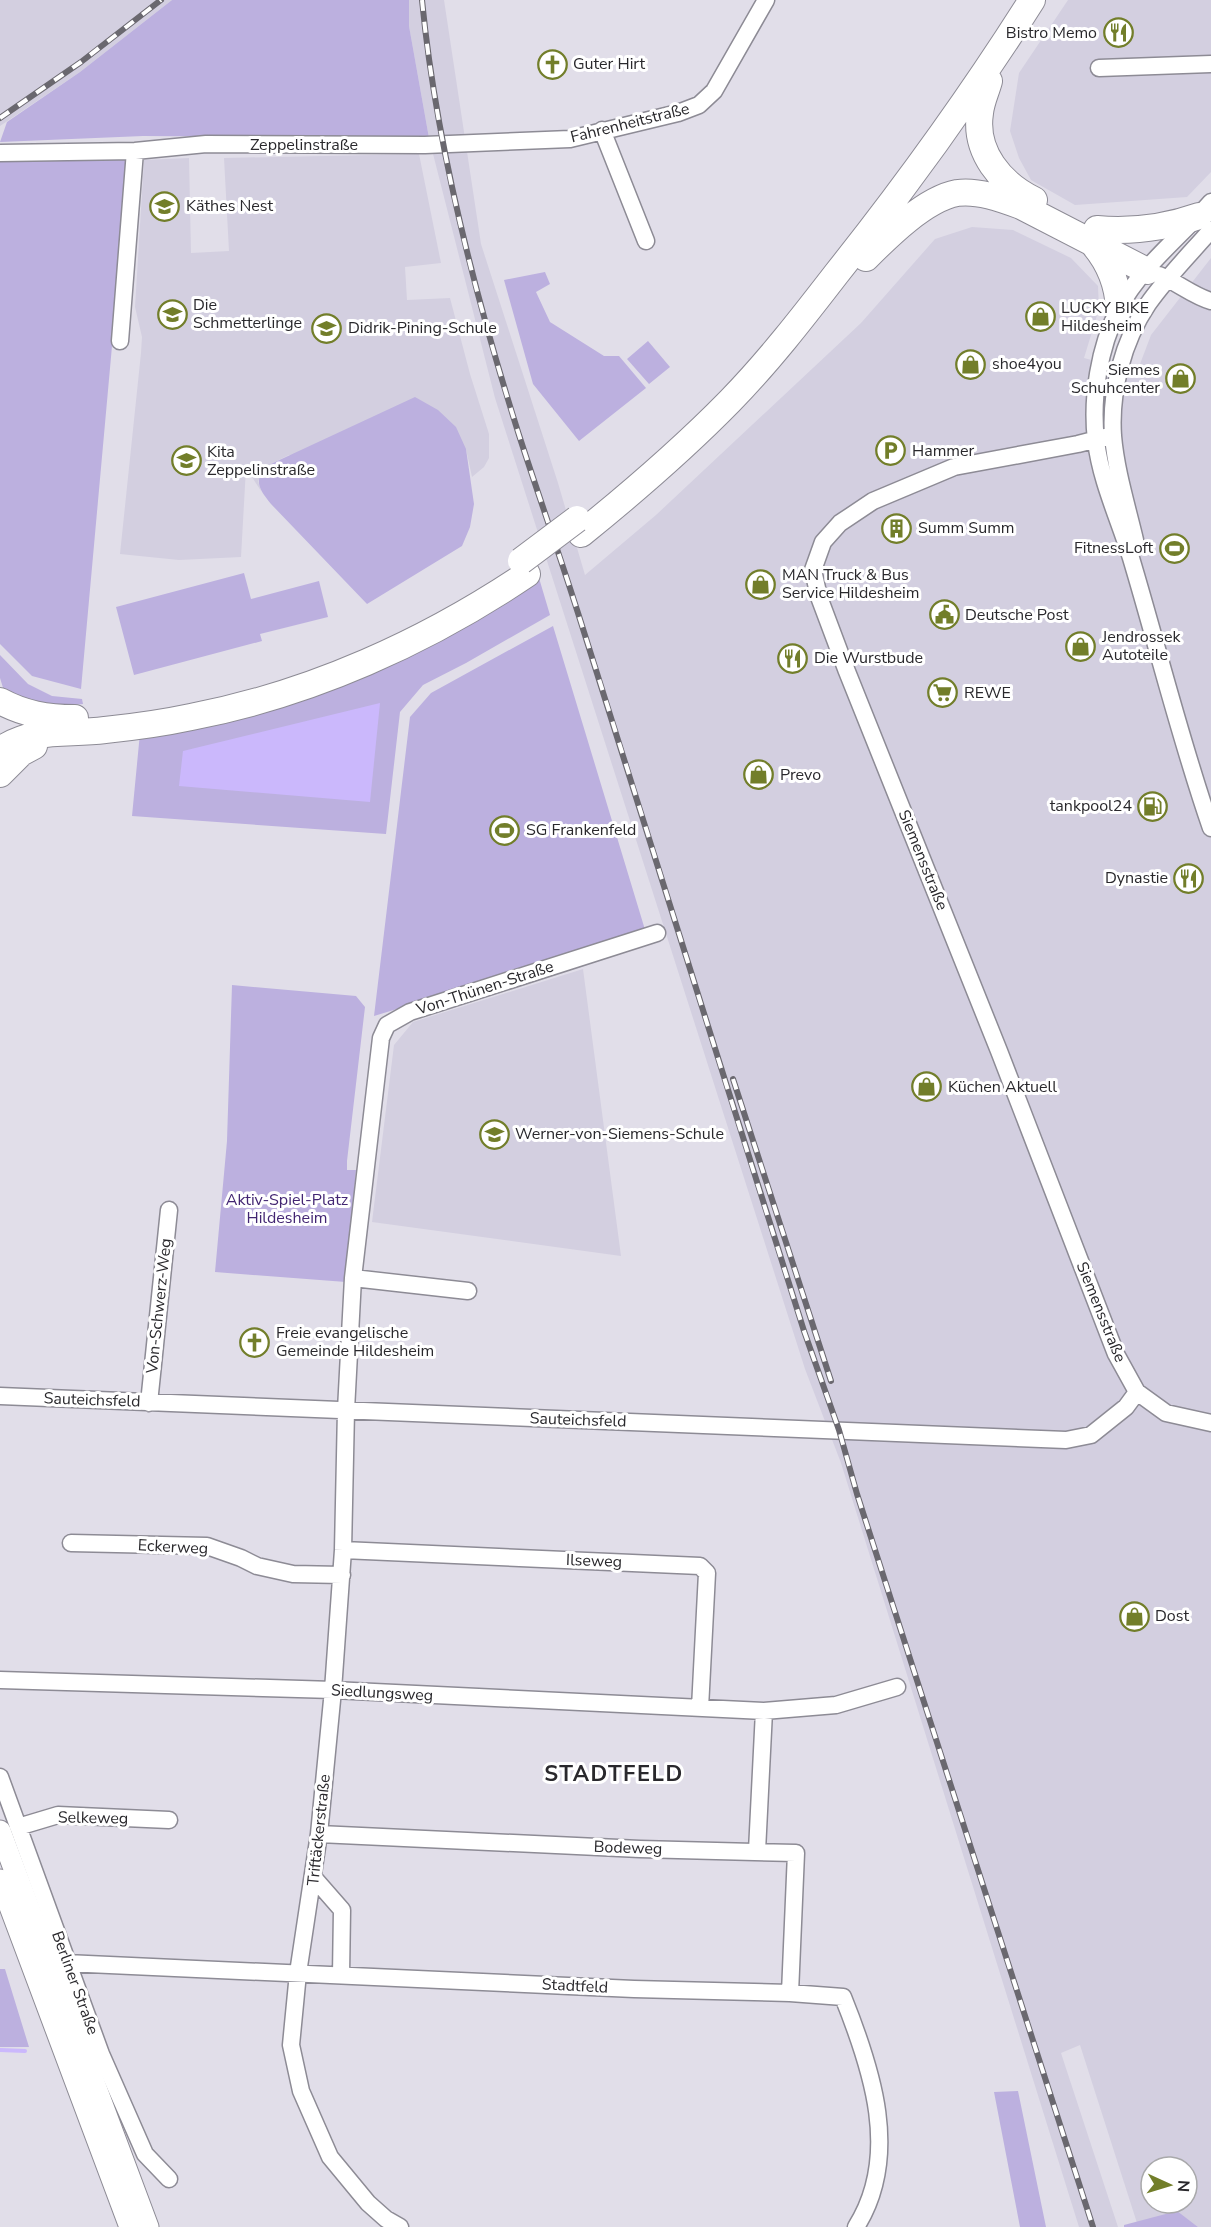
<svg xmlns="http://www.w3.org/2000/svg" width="1211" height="2227" font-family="'Nunito Sans',sans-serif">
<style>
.built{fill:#d3cfe0;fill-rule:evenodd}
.green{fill:#bcb0df}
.water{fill:#cbb8fc}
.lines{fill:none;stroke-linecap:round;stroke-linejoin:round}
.stream{stroke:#cbb8fc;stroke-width:4}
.minor-casing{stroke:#8d8b95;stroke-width:19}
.major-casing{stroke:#8d8b95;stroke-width:23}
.highway-casing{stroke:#8d8b95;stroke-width:28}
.minor{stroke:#fff;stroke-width:16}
.major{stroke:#fff;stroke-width:21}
.highway{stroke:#fff;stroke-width:26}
.rail-casing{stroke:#6a686f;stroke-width:6}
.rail{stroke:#fff;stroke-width:4;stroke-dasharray:11;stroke-linecap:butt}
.highway-bridge-casing{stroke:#8d8b95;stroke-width:28;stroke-linecap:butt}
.highway-bridge{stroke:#fff;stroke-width:26}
.labels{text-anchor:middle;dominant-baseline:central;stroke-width:6;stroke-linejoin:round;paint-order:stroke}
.poi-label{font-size:16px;fill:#29282c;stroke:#fff;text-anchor:start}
.street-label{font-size:16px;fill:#29282c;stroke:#fff}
.park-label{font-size:16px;fill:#422572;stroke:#fff}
.district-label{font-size:22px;font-weight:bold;letter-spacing:1.5px;fill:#29282c;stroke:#fff}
</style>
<rect width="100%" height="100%" fill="#e1dee9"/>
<!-- built -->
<path class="built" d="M0 0H172L80 72 0 126Z
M409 0H444L481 244 558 483 585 575 656 515 861 323 935 239 972 227 1013 230 1071 258 1098 286 1099 309 1084 358 1137 372 1151 335 1211 258V2227H1198L1177 2212 1137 2223 1080 2045 1061 2053 1118 2227H1079L841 1463 805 1369 495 398 429 138 409 26ZM1151 2167H1187V2203H1151Z
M1068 0H1211V172L1187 197 1075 205 1031 180 1019 158 1010 131 1019 73Z
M419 154 441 263 405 267 407 300 450 298 470 374 489 434V458L484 467 472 477 466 449 289 455 273 463 258 481 261 491 246 468 241 557 179 560 120 554 141 353 142 337 135 307 144 160 189 158 191 253 229 251 224 158Z
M583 969 621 1256 372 1222 394 1045 413 1022Z"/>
<!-- green -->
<path class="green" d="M172 0H409V26L429 138 143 136 0 142 7 122 80 72Z
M129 158 81 689 32 676 0 644V161Z
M545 272 550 284 536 292 550 322 604 356H619L646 388 579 441 533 384 504 280Z
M648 341 670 367 649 384 627 359Z
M415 397 438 410 456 427 466 449 474 504 470 527 462 546 367 604 271 504C257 487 252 477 273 463Z
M244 573 251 599 319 581 328 617 260 634 262 641 134 675 116 607Z
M539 578 550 615 466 663 423 685 400 712 386 834 132 816 140 733 335 687Z
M553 626 646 933 374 1016 410 717 431 693Z
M0 655 28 684 52 696 82 699 83 704 49 707 4 691 0 678Z
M232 985 356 996 365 1007 347 1161V1170H356L346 1282 215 1272 227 1141Z
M0 1969H5L29 2047H0Z
M1018 2091 1046 2227H1020L994 2092Z
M1177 2211 1198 2227H1124V2225Z"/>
<!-- water -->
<path class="water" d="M380 703 370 802 179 786 183 751Z"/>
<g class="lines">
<!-- stream -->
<path class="stream" d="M0 2050 25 2051"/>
<defs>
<path id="minor" d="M1099 68 1211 64
M602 130 646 241
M0 153 135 151 206 144 425 145 570 139 678 113 699 105 714 91 766 0
M1211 202C1181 236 1140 268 1119 308 1099 348 1091 397 1096 441 1101 482 1119 519 1131 558 1158 648 1180 739 1211 828
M1159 275C1177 282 1193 296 1211 301
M120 341 135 151
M1113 435 1078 444 954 467 873 501 840 523 823 542 813 570 819 597 846 669 999 1051 1116 1354 1137 1392 1166 1413 1211 1423
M1135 540C1127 506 1116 471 1113 436 1110 391 1123 341 1148 304 1166 278 1190 254 1211 230
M353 1278 468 1291
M0 1396 1066 1440 1091 1435 1126 1407 1137 1392
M149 1403 169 1210
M71 1543 207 1546 241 1558 257 1566 293 1574 342 1575
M343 1550 700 1566 707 1573 700 1708
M0 1680 333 1690 764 1711 836 1705 897 1687
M0 1777 101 2054 145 2154 169 2179
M18 1827 58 1815 169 1820
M319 1834 640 1849 796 1853 790 1993
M757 1851 764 1711
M314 1878 342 1910 341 1975
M66 1963 634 1989 790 1993 843 1997C872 2069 901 2156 856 2227
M400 2227 386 2219 368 2203 330 2157 301 2091 291 2045 298 1973 319 1834 333 1690 343 1550 346 1410 353 1278 381 1038 387 1025 410 1012 657 933"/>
<path id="major" d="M0 1831 148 2227
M0 1880 130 2227"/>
<path id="highway" d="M989 81C986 92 981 102 980 113 974 152 1001 184 1034 200
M1097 229C1133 232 1165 228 1199 216
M1094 245C1110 264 1118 284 1119 309
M866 258C888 236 925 199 957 193 978 190 1002 199 1021 206L1147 271
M581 534C633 492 683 449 730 401 769 361 803 317 837 273 907 185 972 95 1032 0
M0 701C24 714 47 718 75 718
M0 750C35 727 66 735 105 730 134 727 163 723 191 717 311 694 426 642 527 574
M0 774 21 753 34 746"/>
</defs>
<!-- minor casing -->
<use href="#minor" class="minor-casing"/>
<!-- major casing -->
<use href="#major" class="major-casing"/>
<!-- highway casing -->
<use href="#highway" class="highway-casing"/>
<!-- minor -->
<use href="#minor" class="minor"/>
<!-- major -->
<use href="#major" class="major"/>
<!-- highway -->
<use href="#highway" class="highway"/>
<defs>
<path id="rail" d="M422 0C436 145 475 296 519 435 538 494 559 553 578 613 654 852 728 1092 804 1331L839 1430 857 1494 1093 2227
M0 118 81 62 161 0
M733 1079 831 1381"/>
</defs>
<!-- rail casing -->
<use href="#rail" class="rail-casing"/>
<!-- rail -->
<use href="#rail" class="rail"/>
<defs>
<path id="highway-bridge" d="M521 561 577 519"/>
</defs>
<!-- highway-bridge casing -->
<use href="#highway-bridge" class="highway-bridge-casing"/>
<!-- highway-bridge -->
<use href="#highway-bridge" class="highway-bridge"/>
</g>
<!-- icons -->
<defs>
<symbol id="restaurant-ring" viewBox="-11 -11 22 22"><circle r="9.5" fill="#fff" stroke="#727e2a" stroke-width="1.5"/><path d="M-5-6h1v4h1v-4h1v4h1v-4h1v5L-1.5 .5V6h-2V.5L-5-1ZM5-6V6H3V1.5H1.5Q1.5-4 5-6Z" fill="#727e2a"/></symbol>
<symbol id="church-ring" viewBox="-11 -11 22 22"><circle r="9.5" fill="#fff" stroke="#727e2a" stroke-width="1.5"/><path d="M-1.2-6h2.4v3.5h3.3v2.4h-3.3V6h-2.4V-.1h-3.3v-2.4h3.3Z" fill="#727e2a"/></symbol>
<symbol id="school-ring" viewBox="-11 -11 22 22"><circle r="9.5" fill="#fff" stroke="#727e2a" stroke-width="1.5"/><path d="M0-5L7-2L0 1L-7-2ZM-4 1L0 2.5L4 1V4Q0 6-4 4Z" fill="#727e2a"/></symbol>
<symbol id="shop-ring" viewBox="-11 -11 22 22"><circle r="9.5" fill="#fff" stroke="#727e2a" stroke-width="1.5"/><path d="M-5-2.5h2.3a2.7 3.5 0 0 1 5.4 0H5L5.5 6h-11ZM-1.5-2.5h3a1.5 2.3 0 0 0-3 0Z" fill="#727e2a"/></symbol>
<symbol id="parking-ring" viewBox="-11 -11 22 22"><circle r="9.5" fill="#fff" stroke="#727e2a" stroke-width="1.5"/><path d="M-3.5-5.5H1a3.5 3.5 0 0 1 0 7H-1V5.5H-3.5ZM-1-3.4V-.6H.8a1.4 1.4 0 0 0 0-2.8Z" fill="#727e2a"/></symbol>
<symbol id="building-ring" viewBox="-11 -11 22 22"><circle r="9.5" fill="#fff" stroke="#727e2a" stroke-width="1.5"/><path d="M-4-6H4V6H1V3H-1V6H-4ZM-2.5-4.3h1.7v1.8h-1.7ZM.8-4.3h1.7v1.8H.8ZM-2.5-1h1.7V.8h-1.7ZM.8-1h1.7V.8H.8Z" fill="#727e2a"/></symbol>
<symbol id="stadium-ring" viewBox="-11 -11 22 22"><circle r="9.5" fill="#fff" stroke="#727e2a" stroke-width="1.5"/><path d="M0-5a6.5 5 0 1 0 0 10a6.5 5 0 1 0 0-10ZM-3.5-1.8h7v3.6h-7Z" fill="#727e2a"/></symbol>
<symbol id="civic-ring" viewBox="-11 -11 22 22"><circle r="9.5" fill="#fff" stroke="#727e2a" stroke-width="1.5"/><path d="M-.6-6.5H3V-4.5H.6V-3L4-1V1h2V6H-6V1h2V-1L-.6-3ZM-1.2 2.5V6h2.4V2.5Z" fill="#727e2a"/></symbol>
<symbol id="supermarket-ring" viewBox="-11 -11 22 22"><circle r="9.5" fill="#fff" stroke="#727e2a" stroke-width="1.5"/><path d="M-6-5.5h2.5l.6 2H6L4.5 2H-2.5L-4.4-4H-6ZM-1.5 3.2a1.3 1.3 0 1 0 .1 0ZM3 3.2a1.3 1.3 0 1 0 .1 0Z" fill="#727e2a"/></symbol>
<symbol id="fuel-ring" viewBox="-11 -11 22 22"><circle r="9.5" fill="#fff" stroke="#727e2a" stroke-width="1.5"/><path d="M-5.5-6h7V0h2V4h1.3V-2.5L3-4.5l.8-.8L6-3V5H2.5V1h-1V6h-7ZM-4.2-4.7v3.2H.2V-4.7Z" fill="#727e2a"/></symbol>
</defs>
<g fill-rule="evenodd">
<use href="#restaurant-ring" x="1102" y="16" width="33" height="33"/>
<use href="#church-ring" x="536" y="48" width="33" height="33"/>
<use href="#school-ring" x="148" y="190" width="33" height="33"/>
<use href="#school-ring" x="156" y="298" width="33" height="33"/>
<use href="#shop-ring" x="1024" y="300" width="33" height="33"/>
<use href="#school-ring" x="310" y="312" width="33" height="33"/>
<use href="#shop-ring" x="954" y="348" width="33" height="33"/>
<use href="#shop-ring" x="1164" y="362" width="33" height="33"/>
<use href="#parking-ring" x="874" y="434" width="33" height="33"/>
<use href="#school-ring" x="170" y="444" width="33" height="33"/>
<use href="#building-ring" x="880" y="512" width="33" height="33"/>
<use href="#stadium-ring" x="1158" y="532" width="33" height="33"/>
<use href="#shop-ring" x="744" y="568" width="33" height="33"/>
<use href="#civic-ring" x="928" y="598" width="33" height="33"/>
<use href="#shop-ring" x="1064" y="630" width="33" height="33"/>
<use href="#restaurant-ring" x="776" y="642" width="33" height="33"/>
<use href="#supermarket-ring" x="926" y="676" width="33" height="33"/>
<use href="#shop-ring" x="742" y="758" width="33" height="33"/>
<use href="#fuel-ring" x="1136" y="790" width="33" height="33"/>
<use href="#stadium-ring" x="488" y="814" width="33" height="33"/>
<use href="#restaurant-ring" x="1172" y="862" width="33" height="33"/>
<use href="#shop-ring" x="910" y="1070" width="33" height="33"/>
<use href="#school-ring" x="478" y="1118" width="33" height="33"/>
<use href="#church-ring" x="238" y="1326" width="33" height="33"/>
<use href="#shop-ring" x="1118" y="1600" width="33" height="33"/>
</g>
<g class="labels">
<!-- poi labels -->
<g class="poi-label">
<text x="1097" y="33" text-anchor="end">Bistro Memo</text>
<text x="573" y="64">Guter Hirt</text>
<text x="186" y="206">Käthes Nest</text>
<text x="193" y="305">Die<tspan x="193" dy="18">Schmetterlinge</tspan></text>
<text x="1061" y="308">LUCKY BIKE<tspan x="1061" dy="18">Hildesheim</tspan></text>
<text x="348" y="328">Didrik-Pining-Schule</text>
<text x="992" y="364">shoe4you</text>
<text x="1160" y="370" text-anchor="end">Siemes<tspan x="1160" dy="18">Schuhcenter</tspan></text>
<text x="912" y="451">Hammer</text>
<text x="207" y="452">Kita<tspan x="207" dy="18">Zeppelinstraße</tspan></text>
<text x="918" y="528">Summ Summ</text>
<text x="1153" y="548" text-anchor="end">FitnessLoft</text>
<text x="782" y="575">MAN Truck &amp; Bus<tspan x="782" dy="18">Service Hildesheim</tspan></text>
<text x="965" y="615">Deutsche Post</text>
<text x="1102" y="637">Jendrossek<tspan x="1102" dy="18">Autoteile</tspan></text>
<text x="814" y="658">Die Wurstbude</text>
<text x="964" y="693">REWE</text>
<text x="780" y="775">Prevo</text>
<text x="1132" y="806" text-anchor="end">tankpool24</text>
<text x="526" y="830">SG Frankenfeld</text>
<text x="1168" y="878" text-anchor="end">Dynastie</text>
<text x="948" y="1087">Küchen Aktuell</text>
<text x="515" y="1134">Werner-von-Siemens-Schule</text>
<text x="276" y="1333">Freie evangelische<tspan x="276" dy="18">Gemeinde Hildesheim</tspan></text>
<text x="1155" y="1616">Dost</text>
</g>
<!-- street labels -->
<g class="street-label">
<text transform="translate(630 123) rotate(-14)">Fahrenheitstraße</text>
<text x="304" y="145">Zeppelinstraße</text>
<text transform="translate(923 860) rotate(68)">Siemensstraße</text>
<text transform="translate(485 988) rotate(-18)">Von-Thünen-Straße</text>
<text transform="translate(159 1306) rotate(-84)">Von-Schwerz-Weg</text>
<text transform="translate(1101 1312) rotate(68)">Siemensstraße</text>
<text transform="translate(92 1400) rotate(2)">Sauteichsfeld</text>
<text transform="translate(578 1420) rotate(2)">Sauteichsfeld</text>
<text transform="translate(173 1547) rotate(3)">Eckerweg</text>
<text transform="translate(594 1561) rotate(2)">Ilseweg</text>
<text transform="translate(382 1693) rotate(3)">Siedlungsweg</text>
<text transform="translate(93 1818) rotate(1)">Selkeweg</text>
<text transform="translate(319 1830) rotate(-84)">Triftäckerstraße</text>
<text transform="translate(628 1848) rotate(2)">Bodeweg</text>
<text transform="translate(75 1983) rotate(70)">Berliner Straße</text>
<text transform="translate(575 1986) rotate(3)">Stadtfeld</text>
</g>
<!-- park labels -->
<g class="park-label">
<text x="287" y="1200">Aktiv-Spiel-Platz<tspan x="287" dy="18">Hildesheim</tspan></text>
</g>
<!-- district labels -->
<g class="district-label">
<text x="614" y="1774">STADTFELD</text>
</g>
</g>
<!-- north arrow -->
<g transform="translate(1169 2185) rotate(94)"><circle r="28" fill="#ffffff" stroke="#a9a9ab" stroke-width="1.5"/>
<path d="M0-4.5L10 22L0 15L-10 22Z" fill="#727e2a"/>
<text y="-9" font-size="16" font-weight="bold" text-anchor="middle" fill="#29282c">N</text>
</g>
</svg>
